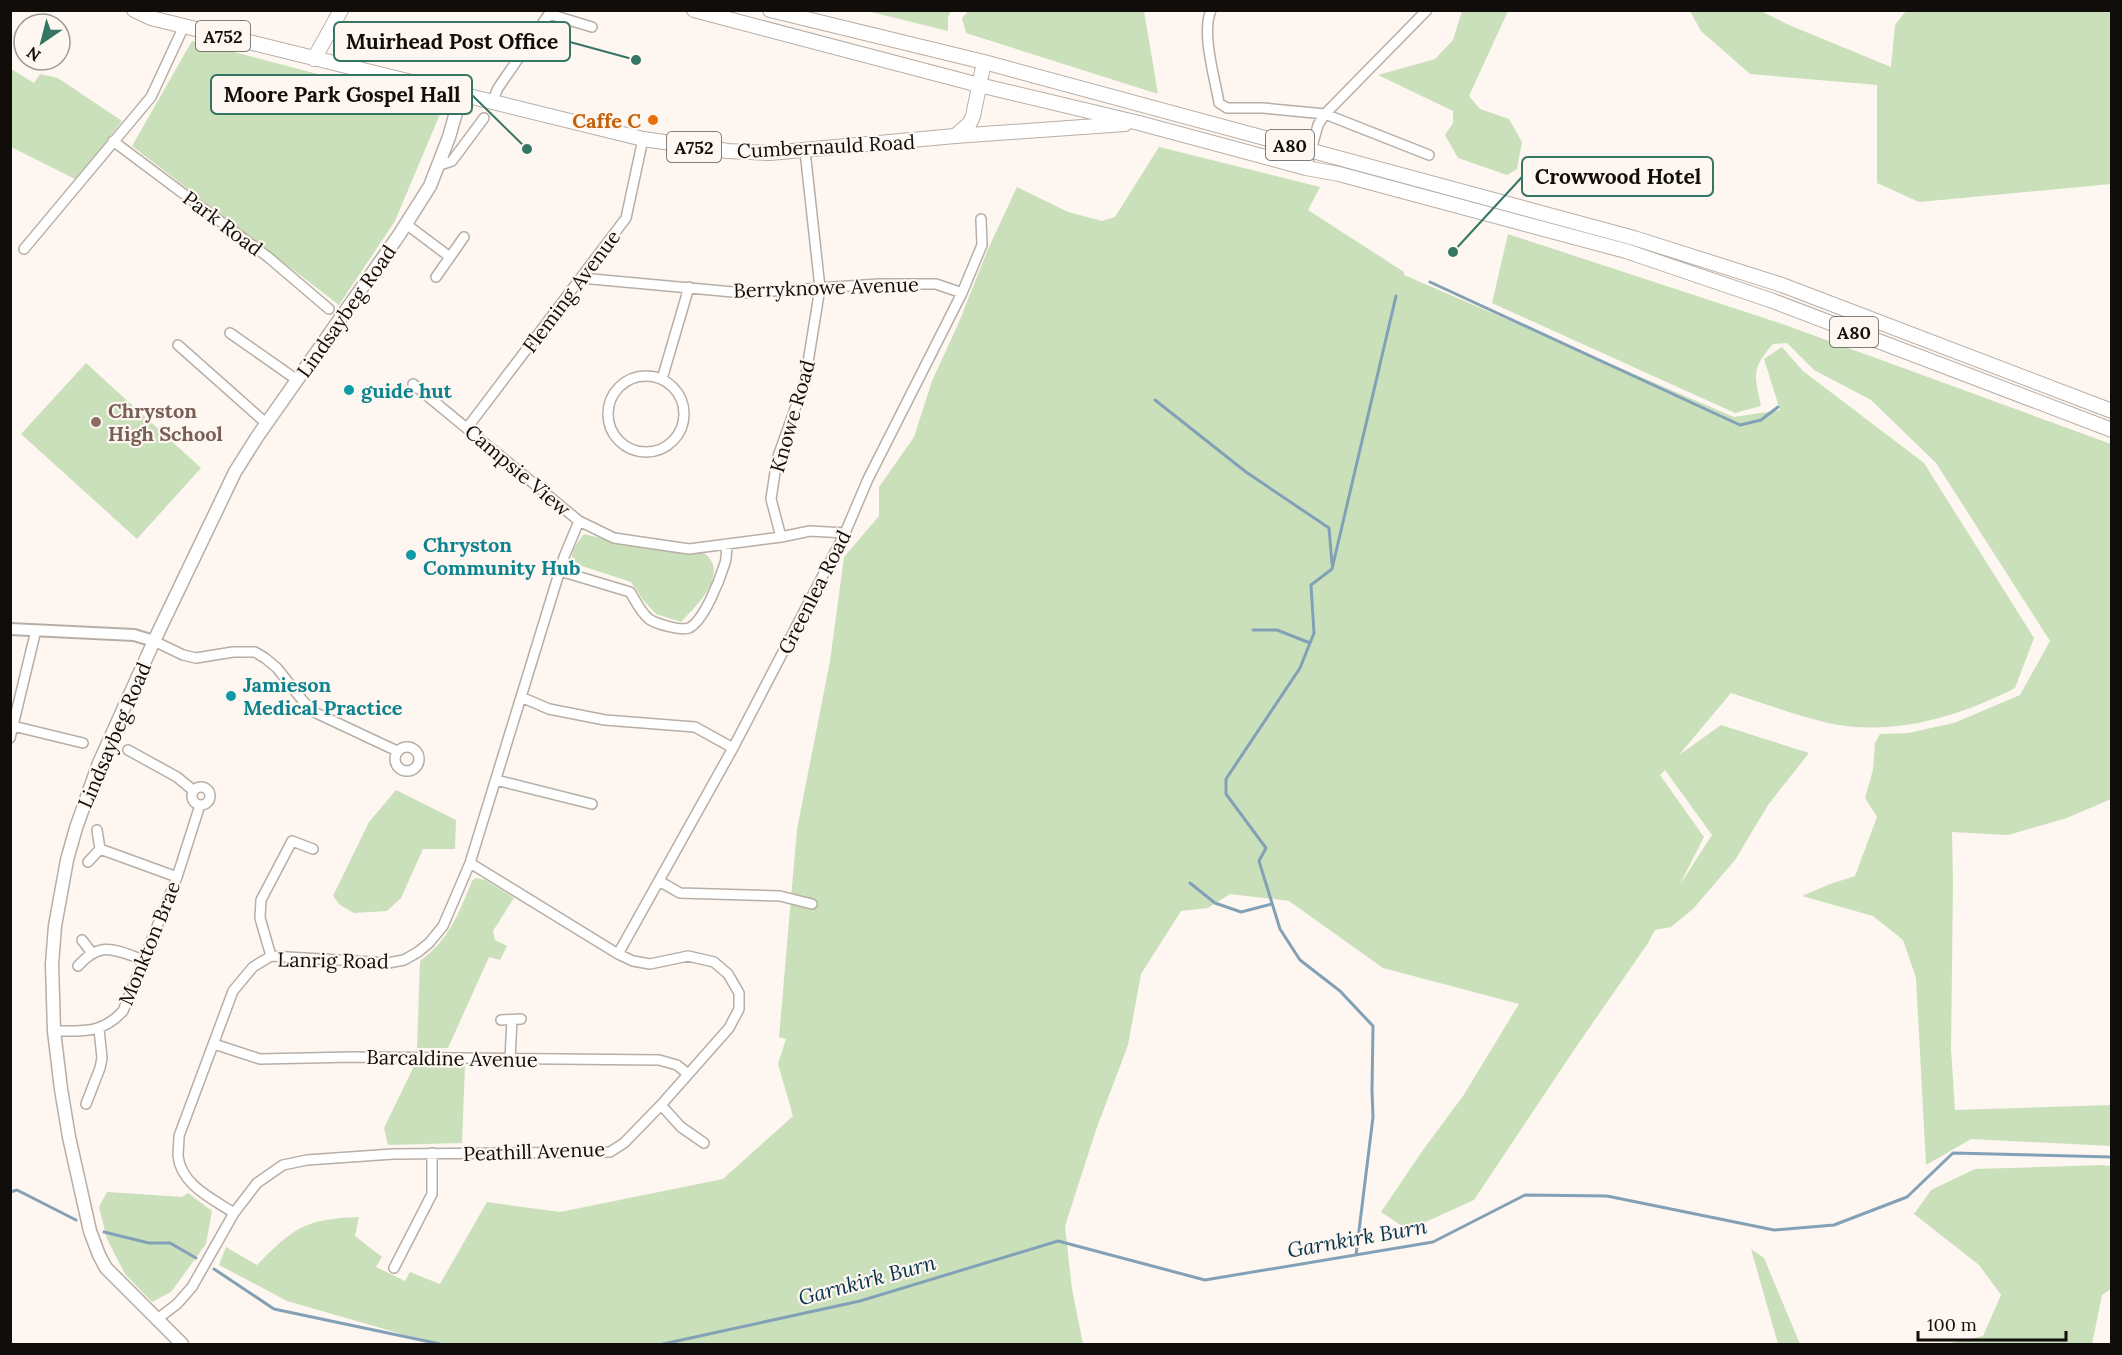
<svg xmlns="http://www.w3.org/2000/svg" width="2122" height="1355" font-family="Lora,serif">
<style>
.green{fill:#cae0bb;fill-rule:evenodd}
.lines{fill:none;stroke-linecap:round;stroke-linejoin:round}
.stream{stroke:#83a1b6;stroke-width:3}
.minor-casing{stroke:#b7aea6;stroke-width:12}
.tertiary-casing{stroke:#b7aea6;stroke-width:14}
.secondary-casing{stroke:#b7aea6;stroke-width:15}
.primary-casing{stroke:#b7aea6;stroke-width:16}
.minor{stroke:#fff;stroke-width:9}
.tertiary{stroke:#fff;stroke-width:10}
.secondary{stroke:#fff;stroke-width:12}
.primary{stroke:#fff;stroke-width:14}
.food-dot{fill:#e8710a;stroke:#fef6f0;stroke-width:2}
.culture-dot{fill:#0f9aa8;stroke:#fef6f0;stroke-width:2}
.education-dot{fill:#8d6e63;stroke:#fef6f0;stroke-width:2}
.labels{text-anchor:middle;dominant-baseline:central;stroke-width:4.5;stroke-linejoin:round;paint-order:stroke}
.shield{fill:#fef6f0;stroke:#57534f;stroke-width:1.5}
.shield-label{font-size:18px;font-weight:bold;fill:#100d0a}
.food-label{font-size:20px;font-weight:bold;fill:#c56008;stroke:#fef6f0;text-anchor:end}
.street-label{font-size:20px;fill:#100d0a;stroke:#fef6f0}
.culture-label{font-size:20px;font-weight:bold;fill:#0d838f;stroke:#fef6f0;text-anchor:start}
.education-label{font-size:20px;font-weight:bold;fill:#785e54;stroke:#fef6f0;text-anchor:start}
.water-label{font-size:21px;font-style:italic;fill:#05344d;stroke:#fef6f0}
.leader{fill:none;stroke:#357563;stroke-width:2}
.callout-dot{fill:#357563;stroke:#fef6f0;stroke-width:2}
.callout{fill:#fef6f0;stroke:#357563;stroke-width:2}
.callout-label{font-size:21px;text-anchor:middle;font-weight:bold;fill:#100d0a}
</style>
<rect width="100%" height="100%" fill="#fef6f0"/>
<!-- green -->
<path class="green" d="M969 10 1144 11 1158 94 966 33 962 18Z
M867 11H951L948 17V31Z
M1462 11H1508L1469 96 1480 109 1509 119 1522 142 1517 169 1507 175 1458 158 1445 135 1453 123V111L1378 75 1435 59 1453 40Z
M1690 11H1761L1789 25 1891 67 1895 25 1906 11H2111V184L1919 202 1877 183V85L1750 74 1701 31Z
M192 41 443 107 395 221 339 305 132 146Z
M11 69 34 83 40 74 58 78 122 121 77 180 11 147Z
M1159 147 1320 187 1308 210 1404 272V275L1734 417 1780 410 1764 359 1782 347 1803 371 1924 463 2034 638 2015 688C1958 717 1892 737 1828 723 1795 715 1763 703 1731 693L1679 755 1721 725 1809 753 1768 805 1735 860 1693 909 1671 927 1655 930 1648 943 1574 1050 1474 1200 1408 1230 1381 1212 1423 1150 1463 1096 1519 1004 1383 968 1289 901 1230 894 1208 908 1181 911 1141 974 1128 1045 1096 1130 1065 1226 1072 1289 1083 1344H445L412 1337 287 1301 219 1265 226 1247 257 1265C294 1227 306 1219 359 1217L355 1236 382 1257 376 1267 405 1281 410 1272 440 1284 487 1202 560 1212 723 1179 793 1116 778 1064 786 1039 779 1037 797 829 830 661 844 557 879 516V487L914 437 932 381 959 322 988 249 1017 187 1068 212 1102 221 1115 217ZM1665 770 1712 835 1679 886 1704 837 1660 775Z
M1508 234 1788 326 2111 444V799L2067 818 2008 835 1952 832 1953 882 1951 1049 1955 1110 2111 1105V1146L1971 1139 1926 1165 1916 978 1903 940 1873 916 1802 896 1830 884 1855 876 1877 817 1865 798 1873 770 1875 743 1880 734 1908 733 1954 723 2020 695 2050 641 1936 463 1871 400 1814 370 1787 343 1773 344C1750 370 1755 375 1761 406L1735 413 1492 303Z
M86 363 201 468 137 539 21 434Z
M584 534 617 542 704 553C731 573 696 606 681 622L656 614 643 600 631 582 573 563C569 552 578 542 584 534Z
M396 790 456 820 455 849H423L401 898 387 911 354 913 340 905 333 896 369 822Z
M476 878 485 880 514 898 493 931 495 940 507 946 500 960 489 957 448 1048H417L420 961C449 940 459 913 472 881Z
M465 1065 462 1143 388 1145 384 1128 414 1066Z
M2102 1165 2111 1166V1289L2102 1295 2092 1344H1945L1983 1336 2001 1295 1979 1265 1914 1214 1931 1190 1975 1169Z
M107 1192 182 1197 188 1193 212 1211 206 1244 171 1292 152 1302 125 1274 107 1239 99 1207Z
M1751 1249 1764 1258 1800 1344H1778Z"/>
<g class="lines">
<!-- stream -->
<path class="stream" d="M1430 282 1740 425 1761 420 1778 407
M1155 400 1246 472 1329 528 1332 564
M1253 630H1277L1310 643
M1190 883 1215 903 1241 912 1272 904
M10 1192 17 1190 76 1220
M104 1232 149 1243H170L196 1258
M1356 1255 1373 1117 1372 1091 1373 1026 1340 991 1300 960 1280 929 1259 861 1266 848 1226 794V779L1300 668 1314 633 1311 585 1332 569 1396 296
M214 1269 274 1309 440 1344
M663 1344 860 1301 1058 1241 1205 1280 1433 1242 1525 1195 1607 1196 1774 1230 1834 1225 1907 1197 1953 1153 2112 1157"/>
<defs>
<path id="minor" d="M1211 10C1201 34 1215 78 1219 103L1227 108H1263L1325 114 1429 155
M492 102 498 88 549 14 592 27
M113 141 268 257 329 309
M437 166 452 161 484 118
M1306 168 1318 125 1325 114 1427 10
M406 224 450 257
M24 249 151 97 184 26
M436 277 464 237
M581 278 744 293 879 284H936L962 293
M230 333 297 380
M178 345 267 424
M608 414a38 38 0 1 1 76 0a38 38 0 1 1-76 0Z
M662 379 689 287
M413 384 579 521 614 538 689 549 781 537 810 531 845 533
M467 428 626 218 643 139
M781 537 771 499 777 459 805 381 820 288 805 151
M560 571 630 592C635 600 641 613 649 619 656 624 681 631 689 628 704 621 720 579 725 563 727 557 726 551 727 545
M154 641 183 655 196 658 233 652H255L265 658 277 668 303 701 314 712 397 751
M521 697 549 709 605 720 695 727 733 748
M13 726 83 743
M10 738 36 630
M395 759a12 12 0 1 1 24 0a12 12 0 1 1-24 0Z
M128 750 177 777 194 791
M496 780 592 804
M192 796a9 9 0 1 1 18 0a9 9 0 1 1-18 0Z
M97 830 100 849
M88 862 100 849 177 877
M659 881 680 893 780 896 812 904
M82 940 92 953
M618 954 733 748 845 533 868 479 962 293 982 245 981 219
M271 956 260 918 261 900 292 841 313 849
M78 966C101 940 115 950 144 960
M501 1020 521 1019
M54 1031C83 1031 102 1034 123 1011L177 877 200 805
M214 1044 260 1059 353 1057 659 1060 677 1065 688 1074
M510 1059 512 1020
M86 1104 100 1068 102 1058 99 1029
M661 1105 681 1127 704 1143
M234 1213C213 1199 181 1185 178 1156 178 1150 179 1143 179 1136L233 991 253 967 271 956 388 963 404 960 418 952 429 943 443 926 470 863 564 557 579 521
M394 1268 432 1194V1153
M156 1320 177 1304 192 1287 234 1213 257 1183 283 1165 307 1160 393 1154 610 1152 624 1143 661 1105 729 1028 739 1009V993L728 974 714 962 688 956 650 964 633 961 618 954 470 863"/>
<path id="tertiary" d="M10 629 134 635 154 641"/>
<path id="secondary" d="M182 1344 106 1268 99 1255 90 1231 69 1137 61 1089 54 1031 52 964 55 926 67 860 76 828 99 763 154 641 235 472 257 437 399 235 430 186 449 137 461 95"/>
<path id="primary" d="M134 10 151 18 643 139 728 151 770 153 955 136 1125 124
M694 10 979 85 1139 123 1306 168 1339 174 1626 251 1773 301 2112 430
M770 10 984 62 1634 238 1782 285 2112 411
M314 59 341 10
M955 136 970 123 973 116 984 62"/>
</defs>
<!-- minor casing -->
<use href="#minor" class="minor-casing"/>
<!-- tertiary casing -->
<use href="#tertiary" class="tertiary-casing"/>
<!-- secondary casing -->
<use href="#secondary" class="secondary-casing"/>
<!-- primary casing -->
<use href="#primary" class="primary-casing"/>
<!-- minor -->
<use href="#minor" class="minor"/>
<!-- tertiary -->
<use href="#tertiary" class="tertiary"/>
<!-- secondary -->
<use href="#secondary" class="secondary"/>
<!-- primary -->
<use href="#primary" class="primary"/>
</g>
<!-- markers -->
<circle class="food-dot" cx="653" cy="120" r="6"/>
<g class="culture-dot">
<circle cx="349" cy="390" r="6"/>
<circle cx="411" cy="555" r="6"/>
<circle cx="231" cy="696" r="6"/>
</g>
<circle class="education-dot" cx="96" cy="422" r="6"/>
<g class="labels">
<!-- shield labels -->
<g class="shield">
<rect x="196" y="21" width="54" height="30" rx="4.5"/>
<rect x="1266" y="130" width="48" height="30" rx="4.5"/>
<rect x="667" y="132" width="54" height="30" rx="4.5"/>
<rect x="1830" y="317" width="48" height="30" rx="4.5"/>
</g>
<g class="shield-label">
<text x="223" y="36">A752</text>
<text x="1290" y="145">A80</text>
<text x="694" y="147">A752</text>
<text x="1854" y="332">A80</text>
</g>
<!-- food labels -->
<g class="food-label">
<text x="641" y="120">Caffe C</text>
</g>
<!-- street labels -->
<g class="street-label">
<text transform="translate(826 146) rotate(-3)">Cumbernauld Road</text>
<text transform="translate(223 223) rotate(37)">Park Road</text>
<text transform="translate(826 287) rotate(-2)">Berryknowe Avenue</text>
<text transform="translate(571 291) rotate(-53)">Fleming Avenue</text>
<text transform="translate(346 311) rotate(-55)">Lindsaybeg Road</text>
<text transform="translate(792 416) rotate(-74)">Knowe Road</text>
<text transform="translate(518 470) rotate(40)">Campsie View</text>
<text transform="translate(814 592) rotate(-63)">Greenlea Road</text>
<text transform="translate(114 735) rotate(-67)">Lindsaybeg Road</text>
<text transform="translate(149 943) rotate(-68)">Monkton Brae</text>
<text transform="translate(333 960) rotate(1)">Lanrig Road</text>
<text transform="translate(452 1058) rotate(1)">Barcaldine Avenue</text>
<text transform="translate(534 1151) rotate(-2)">Peathill Avenue</text>
</g>
<!-- culture labels -->
<g class="culture-label">
<text x="361" y="390">guide hut</text>
<text x="423" y="544">Chryston<tspan x="423" dy="23">Community Hub</tspan></text>
<text x="243" y="684">Jamieson<tspan x="243" dy="23">Medical Practice</tspan></text>
</g>
<!-- education labels -->
<g class="education-label">
<text x="108" y="410">Chryston<tspan x="108" dy="23">High School</tspan></text>
</g>
<!-- water labels -->
<g class="water-label">
<text transform="translate(1357 1238) rotate(-10)">Garnkirk Burn</text>
<text transform="translate(867 1280) rotate(-15)">Garnkirk Burn</text>
</g>
</g>
<!-- callouts -->
<path class="leader" d="M636 60L570 42M527 149L472 95M1453 252L1522 177"/>
<g class="callout-dot">
<circle cx="636" cy="60" r="6"/>
<circle cx="527" cy="149" r="6"/>
<circle cx="1453" cy="252" r="6"/>
</g>
<g class="callout">
<rect x="334" y="22" width="236" height="39" rx="6"/>
<rect x="211" y="75" width="261" height="39" rx="6"/>
<rect x="1522" y="157" width="191" height="39" rx="6"/>
</g>
<g class="callout-label">
<text x="452" y="49">Muirhead Post Office</text>
<text x="342" y="102">Moore Park Gospel Hall</text>
<text x="1618" y="184">Crowwood Hotel</text>
</g>
<!-- border -->
<rect width="2122" height="1355" fill="none" stroke="#100d0a" stroke-width="24"/>
<!-- north arrow -->
<g transform="translate(42 42) rotate(215)"><circle r="28" fill="#fef6f0" stroke="#9f9994" stroke-width="1.5"/>
<path d="M0-4.5L10 22L0 15L-10 22Z" fill="#357563"/>
<text y="-9" font-size="16" font-weight="bold" text-anchor="middle" fill="#100d0a">N</text>
</g>
<!-- scale -->
<path d="M1918 1331v9h148v-9" fill="none" stroke="#100d0a" stroke-width="3"/>
<text x="1927" y="1331" font-size="18" fill="#100d0a" stroke="#fef6f0" stroke-width="4.5" paint-order="stroke">100 m</text>
</svg>
